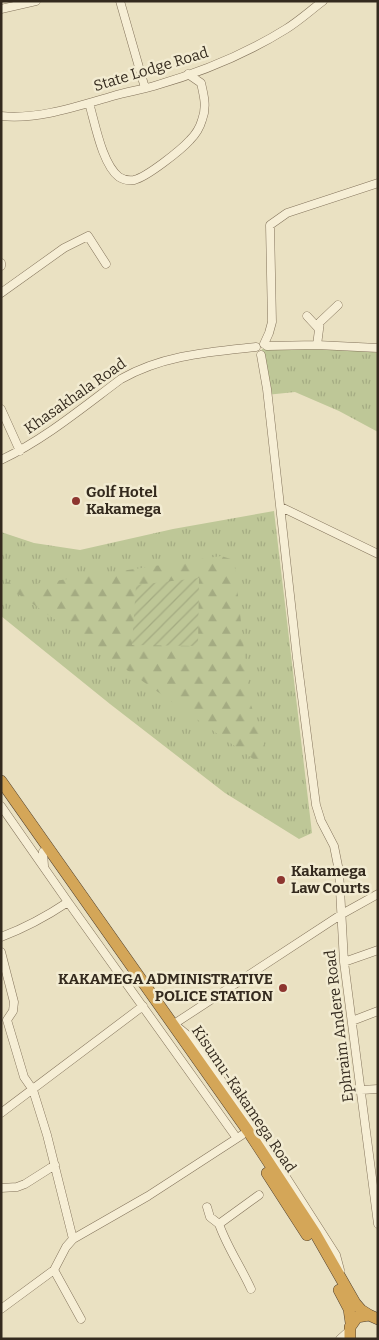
<svg xmlns="http://www.w3.org/2000/svg" width="379" height="1340" font-family="Bitter,serif">
<style>
.grass{fill:url(#grass-tufts)}
.forest{fill:url(#forest-firs)}
.garden{fill:url(#garden-furrows)}
.lines{fill:none;stroke-linecap:round;stroke-linejoin:round}
.minor-casing{stroke:#83735b;stroke-width:9}
.highway-casing{stroke:#51412f;stroke-width:12}
.minor{stroke:#f6eed5;stroke-width:8}
.highway{stroke:#d4a658;stroke-width:11}
.poi-dot{fill:#8d352f;stroke:#f2ebd1;stroke-width:2}
.labels{text-anchor:middle;dominant-baseline:central;stroke-width:5;stroke-linejoin:round;paint-order:stroke}
.street-label{font-size:15px;fill:#342a1e;stroke:#f2ebd1}
.poi-label{font-size:15px;font-weight:bold;fill:#342a1e;stroke:#f2ebd1;text-anchor:start}
</style>
<defs>
<pattern id="grass-tufts" width="24" height="20" patternUnits="userSpaceOnUse" patternTransform="scale(1.25)"><rect width="24" height="20" fill="#bec797"/><path d="M3 7l-1-3M5 7V3M7 7l1-3M15 17l-1-3M17 17v-4M19 17l1-3" fill="none" stroke="#a4ab82"/></pattern>
<pattern id="forest-firs" width="22" height="20" patternUnits="userSpaceOnUse" patternTransform="scale(1.25)"><rect width="22" height="20" fill="#bec797"/><path d="M5 1l3.5 6h-7zM16 11l3.5 6h-7z" fill="#a4ab82"/></pattern>
<pattern id="garden-furrows" width="10" height="10" patternUnits="userSpaceOnUse" patternTransform="scale(1.25)"><rect width="10" height="10" fill="#bec797"/><path d="M-1 1l2-2M0 10L10 0M9 11l2-2" fill="none" stroke="#a4ab82"/></pattern>
</defs>
<rect width="100%" height="100%" fill="#eae1c2"/>
<!-- grass -->
<path class="grass" d="M323 347 357 349 378 353V432L339 411 295 392 266 395 262 349Z
M274 511 312 833 299 839 225 793 110 704 1 616V532L34 543 80 550 173 529Z"/>
<!-- forest -->
<path class="forest" d="M221 556 234 560 250 702 268 755 256 761 23 597 4 586 6 582 28 585Z"/>
<!-- garden -->
<path class="garden" d="M199 578 198 646 132 645 136 585Z"/>
<g class="lines">
<defs>
<path id="minor" d="M120 1 145 88
M1 9 36 1
M89 103C95 123 102 164 119 177 124 180 129 181 134 180 147 177 181 150 190 140 195 135 200 127 202 120 207 107 204 96 201 83L188 74
M1 116C38 120 78 106 113 96 126 92 140 90 154 86 199 73 246 54 286 29 299 21 311 10 323 1
M1 263V266
M1 293 64 248 88 236 106 264
M307 316 319 329
M264 344 269 333 272 322 270 225 287 213 378 183
M317 345 320 322 338 305
M267 346 317 345 378 348
M261 355 267 389 297 658 316 805 321 821 334 846 339 871 344 962 378 1224
M1 409 20 451
M1 460C45 439 82 408 121 379 163 355 209 352 256 347
M281 507 378 554
M1 806 68 902 236 1137
M43 852 44 866
M1 937C25 928 47 916 68 902
M1 952 14 1002 13 1011 7 1020 24 1077 33 1090 47 1135 73 1239
M344 962 378 950
M352 1021 378 1011
M361 1090 378 1089
M1 1113 143 1006
M1 1188 17 1187 25 1184 55 1165
M207 1207 210 1217 219 1224
M54 1270 81 1319
M340 1270 336 1255 259 1135 226 1087 191 1038 174 1024 342 914 378 894
M251 1289C241 1267 227 1247 219 1224L259 1195
M1 1309 54 1270 66 1247 73 1239 148 1196 242 1135
M340 1339 349 1331"/>
<path id="highway" d="M1 781 248 1131 315 1233 355 1303 361 1310 369 1315
M267 1173 307 1235
M339 1290 349 1309 351 1323
M350 1339V1327L357 1317 369 1315 378 1319"/>
</defs>
<!-- minor casing -->
<use href="#minor" class="minor-casing"/>
<!-- highway casing -->
<use href="#highway" class="highway-casing"/>
<!-- minor -->
<use href="#minor" class="minor"/>
<!-- highway -->
<use href="#highway" class="highway"/>
</g>
<!-- markers -->
<g class="poi-dot">
<circle cx="76" cy="501" r="5"/>
<circle cx="281" cy="880" r="5"/>
<circle cx="283" cy="988" r="5"/>
</g>
<g class="labels">
<!-- street labels -->
<g class="street-label">
<text transform="translate(151 69) rotate(-17)">State Lodge Road</text>
<text transform="translate(75 396) rotate(-35)">Khasakhala Road</text>
<text transform="translate(339 1026) rotate(-97)">Ephraim Andere Road</text>
<text transform="translate(244 1099) rotate(56)">Kisumu-Kakamega Road</text>
</g>
<!-- poi labels -->
<g class="poi-label">
<text x="86" y="492">Golf Hotel<tspan x="86" dy="17">Kakamega</tspan></text>
<text x="291" y="871">Kakamega<tspan x="291" dy="17">Law Courts</tspan></text>
<text x="273" y="979" text-anchor="end">KAKAMEGA ADMINISTRATIVE<tspan x="273" dy="17">POLICE STATION</tspan></text>
</g>
</g>
<!-- border -->
<rect width="379" height="1340" fill="none" stroke="#342a1e" stroke-width="5"/>
</svg>
